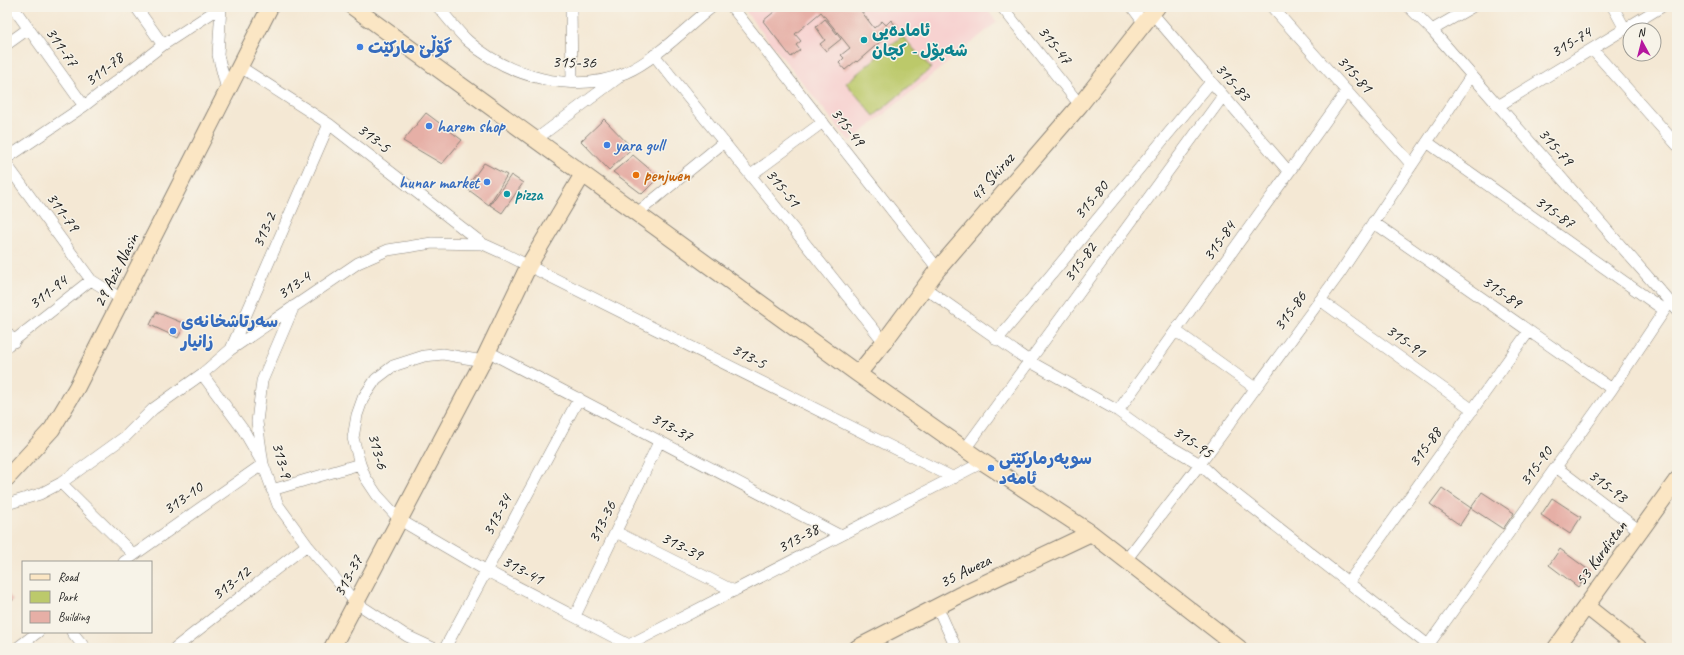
<svg xmlns="http://www.w3.org/2000/svg" width="1684" height="655" font-family="Caveat,'Playpen Sans Arabic',sans-serif">
<style>
.built{fill:#f7d0cf}
.green{fill:#bcc96b;stroke:#6c7244}
.building{fill:#e6afa6}
.lines{fill:none;stroke-linecap:round;stroke-linejoin:round}
.street-casing{stroke:#888278;stroke-width:12}
.secondary-casing{stroke:#888278;stroke-width:18}
.street{stroke:#fff;stroke-width:11}
.secondary{stroke:#fbe6c4;stroke-width:16}
.culture-dot{fill:#0f9aa8;stroke:#f7f3e8;stroke-width:1.5}
.shop-dot{fill:#3f7fe0;stroke:#f7f3e8;stroke-width:1.5}
.food-dot{fill:#e8710a;stroke:#f7f3e8;stroke-width:1.5}
.labels{text-anchor:middle;dominant-baseline:central;stroke-width:3;stroke-linejoin:round;paint-order:stroke}
.culture-label{font-size:17px;font-weight:bold;fill:#0d838f;stroke:#f7f3e8;text-anchor:start}
.street-label{font-size:17px;fill:#1c1c1c;stroke:#f7f3e8}
.shop-label{font-size:17px;font-weight:bold;fill:#366cbe;stroke:#f7f3e8;text-anchor:start}
.food-label{font-size:17px;font-weight:bold;fill:#c56008;stroke:#f7f3e8;text-anchor:start}
</style>
<rect width="100%" height="100%" fill="#f7f3e8"/>
<filter id="ink" filterUnits="userSpaceOnUse"><feTurbulence type="fractalNoise" baseFrequency=".025" numOctaves="2"/><feDisplacementMap in="SourceGraphic" scale="8" xChannelSelector="R" yChannelSelector="G"/><feConvolveMatrix kernelMatrix="1 2 1 2 8 2 1 2 1" color-interpolation-filters="sRGB"/></filter>
<filter id="wash" filterUnits="userSpaceOnUse"><feTurbulence type="fractalNoise" baseFrequency=".012" numOctaves="4" result="noise"/><feDisplacementMap in="SourceGraphic" scale="16" xChannelSelector="R" yChannelSelector="G"/><feGaussianBlur stdDeviation="0.9" result="paint"/><feColorMatrix in="noise" values="0 0 0 0 0 0 0 0 0 0 0 0 0 0 0 0 0 1.4 0 .05"/><feComposite in="paint" operator="in"/></filter>
<g filter="url(#wash)">
<rect width="100%" height="100%" fill="#f4e8d4"/>
<!-- built -->
<path class="built" d="M742 7H985L997 22 850 142Z"/>
<!-- green -->
<path class="green" d="M902 36 931 68 874 116 846 83Z"/>
<g id="blocks">
<!-- building -->
<path class="building" d="M780 7H858L874 28 882 21 886 25 891 20 897 27 857 62 856 61 845 70 839 63 844 58 841 55 850 48 821 12 795 34 801 41 796 45 800 50 791 57 763 21Z
M825 19 841 39 826 51 820 44 825 40 816 27Z
M426 113 462 140 442 164 403 141Z
M604 119 632 148 609 170 581 141Z
M633 155 659 177 642 194 613 172Z
M484 163 507 175 489 205 466 188Z
M511 175 523 183 502 213 490 205Z
M156 312 185 324 178 338 150 325Z
M1442 488 1471 508 1482 492 1514 513 1503 529 1471 508 1460 525 1430 504Z
M1552 498 1581 517 1570 534 1541 515Z
M1560 549 1590 571 1578 587 1549 565Z
M7 593 13 600 7 604Z"/>
</g>
</g>
<g filter="url(#ink)">
<use href="#blocks" fill-opacity="0" stroke="#888278" stroke-width="1"/>
<g class="lines">
<defs>
<path id="street" d="M13 7 84 106
M136 7 163 45
M221 7 218 55 227 90
M438 7C448 18 458 32 468 41 509 77 573 95 625 73 654 61 687 27 712 7
M571 7 572 82
M732 7 938 269
M1002 7 1080 105
M1132 7 1144 23
M1272 7 1412 165
M1409 7 1432 30 1677 310
M1613 7 1625 29
M1152 13 1289 172
M1432 30 1472 7
M7 44 28 29
M1592 49 1677 145
M654 55 884 342
M239 66 329 124 483 244
M1498 106 1661 7
M535 140 618 78
M1427 142 1664 310
M7 158 84 106 163 45 221 7
M7 165 91 280 123 300
M751 175 823 122
M636 214 724 142
M1373 222 1612 389
M925 288 1029 361 1118 411 1154 437 1200 464 1215 478 1428 645
M1320 300 1473 410
M294 306 262 381 257 422 263 464 278 505 307 545 355 602 407 636 433 648
M1176 331 1255 388
M7 333 14 342
M997 340 1211 82
M7 346 91 280
M231 349 329 124
M487 351 839 535
M483 361 443 354 424 356 393 366 376 379 363 398 357 415 353 438 360 464 365 477 377 495 400 520 487 571 629 645 631 648
M1118 411 1347 91
M965 449 1223 96
M1556 467 1640 531
M61 483 133 554
M272 490 360 464
M7 504 40 494 61 483 126 436 153 409 202 374 230 350 358 263 388 250 432 243 483 244 505 254 954 478
M616 532 734 591
M1126 560 1200 464 1340 273 1471 76
M124 562 263 464 244 431 202 374
M1348 583 1529 331
M937 606 956 648
M575 616 659 442
M72 632 85 648
M629 645 983 462
M17 648 38 632
M175 648 307 545
M445 648 579 398
M1426 648 1612 389 1670 302"/>
<path id="secondary" d="M353 7 858 374 983 462 1091 533 1239 648
M858 374 884 342 938 269 1080 105 1157 7
M7 478 52 429 77 387 270 7
M1586 606 1639 648
M332 648 483 361 529 265 583 174
M857 648 958 596 1091 533
M1556 648 1677 480"/>
</defs>
<!-- street casing -->
<use href="#street" class="street-casing"/>
<!-- secondary casing -->
<use href="#secondary" class="secondary-casing"/>
<!-- street -->
<use href="#street" class="street"/>
<!-- secondary -->
<use href="#secondary" class="secondary"/>
</g>
</g>
<!-- markers -->
<g class="culture-dot">
<circle cx="864" cy="40" r="4"/>
<circle cx="507" cy="194" r="4"/>
</g>
<g class="shop-dot">
<circle cx="360" cy="47" r="4"/>
<circle cx="429" cy="126" r="4"/>
<circle cx="607" cy="145" r="4"/>
<circle cx="487" cy="182" r="4"/>
<circle cx="173" cy="331" r="4"/>
<circle cx="991" cy="468" r="4"/>
</g>
<circle class="food-dot" cx="636" cy="175" r="4"/>
<g class="labels">
<!-- culture labels -->
<g class="culture-label">
<text x="872" y="30">ئامادەیی<tspan x="872" dy="20">شەپۆل - کچان</tspan></text>
<text x="515" y="194">pizza</text>
</g>
<!-- street labels -->
<g class="street-label">
<text transform="translate(1571 42) rotate(-31)">315-74</text>
<text transform="translate(1055 45) rotate(52)">315-47</text>
<text transform="translate(62 47) rotate(55)">311-77</text>
<text transform="translate(574 62) rotate(1)">315-36</text>
<text transform="translate(104 69) rotate(-38)">311-78</text>
<text transform="translate(1355 74) rotate(48)">315-81</text>
<text transform="translate(1233 82) rotate(49)">315-83</text>
<text transform="translate(848 127) rotate(52)">315-49</text>
<text transform="translate(374 138) rotate(38)">313-5</text>
<text transform="translate(1556 147) rotate(49)">315-79</text>
<text transform="translate(992 177) rotate(-49)">47 Shiraz</text>
<text transform="translate(783 188) rotate(51)">315-51</text>
<text transform="translate(1091 200) rotate(-50)">315-80</text>
<text transform="translate(63 212) rotate(54)">311-79</text>
<text transform="translate(1555 212) rotate(35)">315-87</text>
<text transform="translate(264 230) rotate(-66)">313-2</text>
<text transform="translate(1219 241) rotate(-55)">315-84</text>
<text transform="translate(1080 262) rotate(-54)">315-82</text>
<text transform="translate(116 270) rotate(-63)">29 Aziz Nasin</text>
<text transform="translate(294 285) rotate(-35)">313-4</text>
<text transform="translate(48 292) rotate(-38)">311-94</text>
<text transform="translate(1502 292) rotate(35)">315-89</text>
<text transform="translate(1290 311) rotate(-54)">315-86</text>
<text transform="translate(1406 341) rotate(36)">315-91</text>
<text transform="translate(749 356) rotate(27)">313-5</text>
<text transform="translate(672 427) rotate(28)">313-37</text>
<text transform="translate(1193 442) rotate(34)">315-95</text>
<text transform="translate(1425 447) rotate(-54)">315-88</text>
<text transform="translate(378 451) rotate(75)">313-6</text>
<text transform="translate(282 460) rotate(75)">313-9</text>
<text transform="translate(1536 466) rotate(-54)">315-90</text>
<text transform="translate(1608 486) rotate(37)">315-93</text>
<text transform="translate(183 498) rotate(-35)">313-10</text>
<text transform="translate(497 515) rotate(-62)">313-34</text>
<text transform="translate(602 522) rotate(-64)">313-36</text>
<text transform="translate(798 538) rotate(-28)">313-38</text>
<text transform="translate(682 546) rotate(27)">313-39</text>
<text transform="translate(1601 553) rotate(-54)">53 Kurdistan</text>
<text transform="translate(523 570) rotate(28)">313-41</text>
<text transform="translate(965 571) rotate(-26)">35 Aweza</text>
<text transform="translate(348 576) rotate(-62)">313-37</text>
<text transform="translate(231 583) rotate(-38)">313-12</text>
</g>
<!-- shop labels -->
<g class="shop-label">
<text x="368" y="47">گۆڵێ مارکێت</text>
<text x="437" y="126">harem shop</text>
<text x="615" y="145">yara gull</text>
<text x="479" y="182" text-anchor="end">hunar market</text>
<text x="181" y="321">سەرتاشخانەی<tspan x="181" dy="20">زانیار</tspan></text>
<text x="999" y="458">سوپەرمارکێتی<tspan x="999" dy="20">ئامەد</tspan></text>
</g>
<!-- food labels -->
<g class="food-label">
<text x="644" y="175">penjwen</text>
</g>
</g>
<!-- margin -->
<rect width="1684" height="655" fill="none" stroke="#f7f3e8" stroke-width="24"/>
<!-- legend -->
<rect x="22" y="561" width="130" height="72" fill="#f7f3e8" stroke="#9f9d96"/>
<rect x="30" y="574" width="20" height="6" fill="#fbe6c4" stroke="#9f9d96"/>
<text x="58" y="581" font-size="12" fill="#1c1c1c">Road</text>
<rect x="30" y="591" width="20" height="12" fill="#bcc96b" stroke="#9f9d96"/>
<text x="58" y="601" font-size="12" fill="#1c1c1c">Park</text>
<rect x="30" y="611" width="20" height="12" fill="#e6afa6" stroke="#9f9d96"/>
<text x="58" y="621" font-size="12" fill="#1c1c1c">Building</text>
<!-- north arrow -->
<g transform="translate(1642 42) rotate(353)"><circle r="19" fill="#f7f3e8" stroke="#9f9d96"/>
<path d="M0-3L7 15L0 10L-7 15Z" fill="#b5179e"/>
<text y="-6" font-size="11" font-weight="bold" text-anchor="middle" fill="#1c1c1c">N</text>
</g>
</svg>
